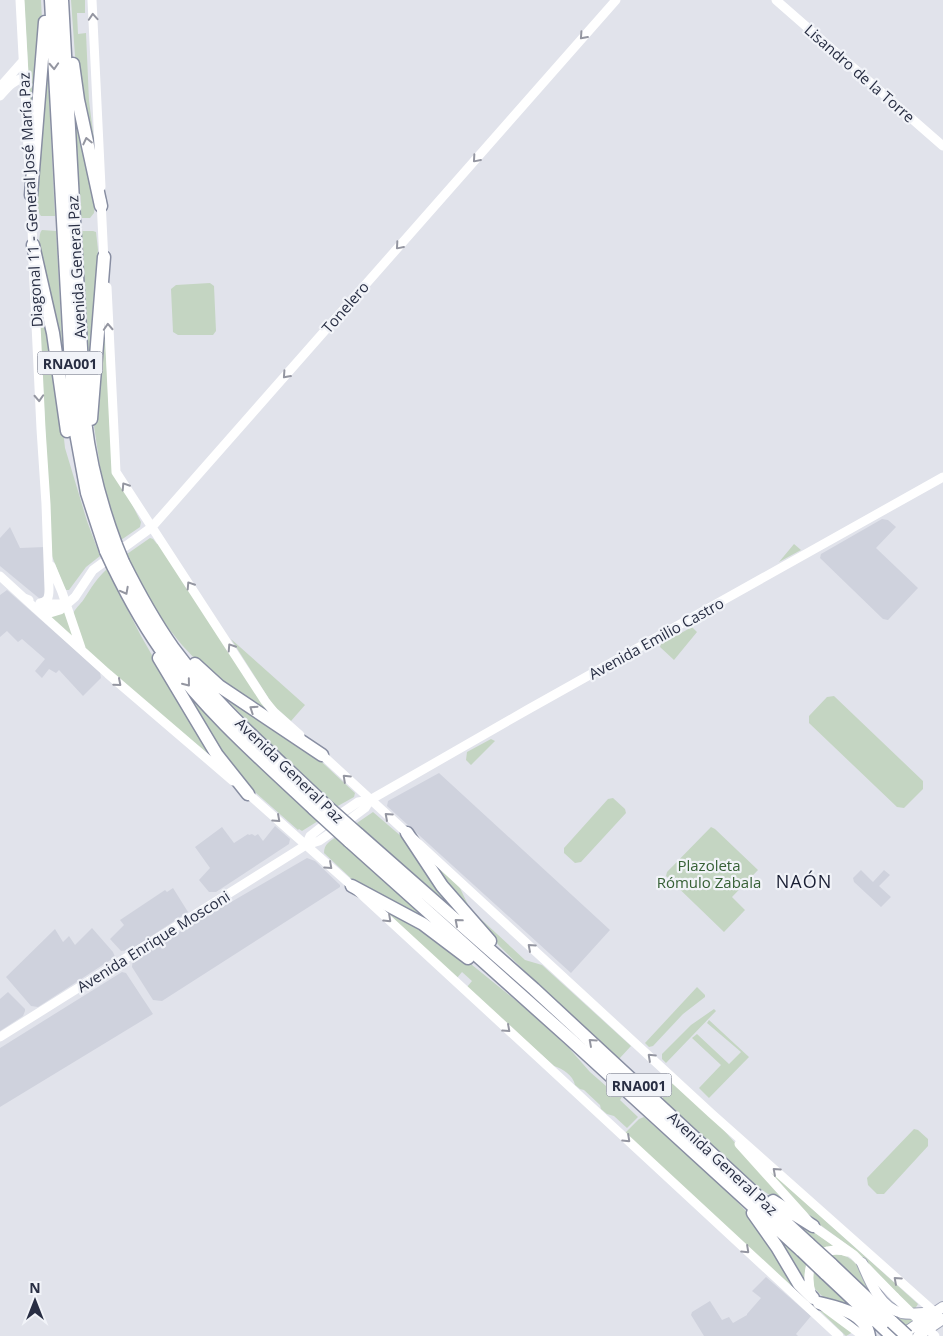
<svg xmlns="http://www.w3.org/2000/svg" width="943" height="1336" font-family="'Open Sans',sans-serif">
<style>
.built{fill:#cfd2dd}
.green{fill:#c4d5c2}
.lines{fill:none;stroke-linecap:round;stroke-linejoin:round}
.primary-casing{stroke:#a0a5b7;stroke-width:12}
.highway-casing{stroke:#888ea2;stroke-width:15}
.secondary{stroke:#fff;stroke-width:9}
.primary{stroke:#fff;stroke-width:10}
.highway{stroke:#fff;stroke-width:12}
.highway-bridge-casing{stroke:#888ea2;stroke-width:15;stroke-linecap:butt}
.secondary-bridge{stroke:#fff;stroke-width:9}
.highway-bridge{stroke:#fff;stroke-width:12}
.oneway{stroke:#9496a1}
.labels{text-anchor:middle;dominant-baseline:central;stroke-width:4.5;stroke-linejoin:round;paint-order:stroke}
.shield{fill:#f1f3f8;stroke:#646979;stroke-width:1}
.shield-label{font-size:14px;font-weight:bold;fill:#282e43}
.street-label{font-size:15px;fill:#282e43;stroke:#f1f3f8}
.park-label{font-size:15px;fill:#366035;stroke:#f1f3f8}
.quarter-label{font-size:18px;letter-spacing:1px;fill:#1a1f34;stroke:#f1f3f8}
</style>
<rect width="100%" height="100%" fill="#e1e3eb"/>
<!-- built -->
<path class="built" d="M882 519 888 520 896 527 876 548 918 588 888 620 883 619 820 558 821 554Z
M10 527 20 548 45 547 47 595 40 599 0 566V538Z
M7 590 100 672 101 678 83 696 59 670 56 673 49 669 42 678 35 671 45 659 22 639 18 642 7 631 0 637V595Z
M439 773 610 930 571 973 387 806 388 801Z
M275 826 290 839 289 844 216 892H209L199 880 210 868 195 847 222 827 234 843 248 834 249 835 252 834 255 836 258 834 263 841Z
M307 858 315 861 340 885V887L162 1001 153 1000 132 967 133 959Z
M861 870 873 882 884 870 890 875 879 886 891 897 881 907 854 882 853 878Z
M173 888 188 912 130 950 121 951 110 939 124 925 120 920 165 890 167 892Z
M92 928 113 952 115 957 38 1007 31 1006 6 977 55 929 63 942 69 936 75 945Z
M122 972 126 973 153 1014 0 1107V1048Z
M8 992 25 1009V1011L23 1016 0 1031V999Z
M766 1277 811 1316 796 1334 798 1336H704L691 1315 692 1312 710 1301 722 1320 729 1317 733 1323 747 1315V1314L761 1298 752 1291Z"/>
<!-- green -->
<path class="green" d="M24 0H41L42 20 33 149Z
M71 0H85V13H77L78 34 86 33 89 101 97 163 80 95 75 56Z
M47 57 55 216H41C29 204 44 80 47 57Z
M73 101 95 204 94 213 90 218H78Z
M42 230 56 231 63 356C58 338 31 240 42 230Z
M81 231H93L96 232 98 250 89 391 80 232Z
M210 283 214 286 216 331 213 335H178L173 332 171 289 176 285Z
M38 293 55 357 65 448 87 521 100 556 86 567 69 590H66L64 587 52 556Z
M103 298 112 465 141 522 140 527 121 540 102 480 94 426Z
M150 538 153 539 157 544 159 543 282 721 207 672 182 645 156 613 142 588 127 554Z
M794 544 801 550 779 562Z
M107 569 141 636 164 676 220 766 85 649 72 616C75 608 80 605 84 599 91 588 97 578 107 569Z
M64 608 77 644 44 614Z
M692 627 697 632 674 660 660 647 661 644Z
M231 639 305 705 291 721 273 705Z
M207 679 310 751 355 793 354 797 336 807 282 757Z
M178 682 210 719 318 821 302 831 299 829 298 830 239 778Z
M834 696 923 781V789L904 808 897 807 809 723V716L827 697Z
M491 739 495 741 471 765 466 760 467 752Z
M613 798 625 809 626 813 581 862 575 863 564 853V848L608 799Z
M373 812 402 837 416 853 466 920 382 847 354 825Z
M711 827 715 829 758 870 732 897 745 910 724 932 666 876 667 872Z
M336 837 451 941 357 884 324 853C324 844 330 841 336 837Z
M426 855 459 886 470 909 525 960 542 965 631 1046 619 1059C568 1012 516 966 469 913 453 895 440 874 426 855Z
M379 906 445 943 524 1007 568 1047 590 1072 614 1093 622 1097 620 1100 638 1117 627 1128 614 1116 607 1114 601 1109 600 1105 584 1090 580 1089 575 1085C573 1075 563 1069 554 1066L467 987 472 981 462 972 457 978Z
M697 987 705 995V997L683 1014 653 1046 649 1047 645 1043Z
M714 1009 716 1011 666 1063 662 1059V1054L691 1025Z
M709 1020 749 1057 709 1098 699 1088 721 1065 692 1038 697 1034 729 1064 741 1052 707 1023Z
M674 1081 711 1116 801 1216 756 1186 662 1099Z
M644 1117 719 1183 746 1211 764 1232 792 1285 803 1299 624 1134 639 1119Z
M914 1129 918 1130 928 1139V1146L884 1194H877L868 1185 867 1178Z
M756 1158 918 1304 915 1309H911L870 1265 853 1249 808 1216Z
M784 1212 834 1246 821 1248Z
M776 1237 806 1263 804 1282Z
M833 1253 846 1256 853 1261 859 1267 871 1289 913 1321 905 1327 826 1254Z
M813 1270 860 1314C842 1306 820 1301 811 1282Z
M821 1310 853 1332 846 1336 820 1311Z"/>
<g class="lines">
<defs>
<path id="primary" d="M862 1263C870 1282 880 1308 902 1313 912 1315 924 1313 934 1312
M900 1336 943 1307
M918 1336 943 1319"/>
<path id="highway" d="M51 0 74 422 87 493 106 551
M62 0 85 421C90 464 101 505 116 545
M73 64 78 100 101 206
M31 195 45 22
M33 245 53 333 67 431
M91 419 104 257
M123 562C138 592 154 621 173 648 215 705 271 753 322 802
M113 566C129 599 146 630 167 658 210 715 263 761 314 809
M159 658 217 755 248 794
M195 664 219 686 322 755
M407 833 442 886 490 941
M358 834 534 989 809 1244
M349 841 570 1039 802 1251
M352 886 423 924 468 958
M773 1201 813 1226
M753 1213 777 1247 799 1284 813 1298
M831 1264 892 1322
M825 1273 892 1336
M819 1303C839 1308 865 1312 869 1336"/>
</defs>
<!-- primary casing -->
<use href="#primary" class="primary-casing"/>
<!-- highway casing -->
<use href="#highway" class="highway-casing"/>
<!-- secondary -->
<path class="secondary" d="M20 0 29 167
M92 0 101 187
M776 0 943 146
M0 87 23 61
M0 96C7 88 13 80 24 78
M30 190 33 249
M101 200 104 262
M33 262 41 429 46 504 49 589C49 597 48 602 40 603
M107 287 116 472 265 701 274 712 300 735
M51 566 62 592 81 648
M0 576 24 598 29 600
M24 598 36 609 41 611 50 613 60 610 75 597 93 570 152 527 616 0
M41 604H66
M36 609 108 674 233 781
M319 752 712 1114 938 1315
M245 791 352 886 542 1061 839 1336
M342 813 358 802 370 800 527 710 943 477
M349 820 365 808 370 800
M306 845 310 836 324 825
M0 1037 306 845 319 841 332 832
M739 1144 813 1226 854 1255 895 1297
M812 1296C807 1280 806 1257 827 1251 834 1250 840 1249 847 1252
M821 1305 863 1336"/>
<!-- primary -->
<use href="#primary" class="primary"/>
<!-- highway -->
<use href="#highway" class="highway"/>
<defs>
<path id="highway-bridge" d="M116 545 123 562
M106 551 113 566
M322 802 358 834
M314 809 349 841
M809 1244 831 1264
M802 1251 825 1273
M892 1322 907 1336"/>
</defs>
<!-- highway-bridge casing -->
<use href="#highway-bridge" class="highway-bridge-casing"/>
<!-- secondary-bridge -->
<path class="secondary-bridge" d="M895 1297 935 1336"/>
<!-- highway-bridge -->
<use href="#highway-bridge" class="highway-bridge"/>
</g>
<!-- one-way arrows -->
<defs><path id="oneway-chevron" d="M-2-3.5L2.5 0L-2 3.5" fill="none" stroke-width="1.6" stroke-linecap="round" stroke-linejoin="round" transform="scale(1.25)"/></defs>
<g class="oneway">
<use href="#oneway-chevron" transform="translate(93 17) rotate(-94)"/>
<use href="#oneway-chevron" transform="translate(583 36) rotate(132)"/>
<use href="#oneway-chevron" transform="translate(54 66) rotate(87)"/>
<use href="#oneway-chevron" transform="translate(87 141) rotate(-103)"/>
<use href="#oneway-chevron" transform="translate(476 159) rotate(131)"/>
<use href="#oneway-chevron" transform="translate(399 246) rotate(131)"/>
<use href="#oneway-chevron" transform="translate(108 327) rotate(-93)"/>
<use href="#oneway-chevron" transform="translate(286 375) rotate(132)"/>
<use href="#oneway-chevron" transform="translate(39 398) rotate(87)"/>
<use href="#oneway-chevron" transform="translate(125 486) rotate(-123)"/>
<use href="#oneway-chevron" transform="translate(190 585) rotate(-123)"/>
<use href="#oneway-chevron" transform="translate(125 591) rotate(62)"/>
<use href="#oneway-chevron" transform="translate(231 647) rotate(-123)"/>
<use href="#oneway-chevron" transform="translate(118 683) rotate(41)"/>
<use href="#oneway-chevron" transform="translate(187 683) rotate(51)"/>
<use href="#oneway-chevron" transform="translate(253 709) rotate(-146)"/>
<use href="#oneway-chevron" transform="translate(346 778) rotate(-137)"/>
<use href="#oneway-chevron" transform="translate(388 816) rotate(-138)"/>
<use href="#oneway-chevron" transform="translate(277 819) rotate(42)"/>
<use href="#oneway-chevron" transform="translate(329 866) rotate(42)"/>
<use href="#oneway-chevron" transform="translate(388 919) rotate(43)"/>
<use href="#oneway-chevron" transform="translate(458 922) rotate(-139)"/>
<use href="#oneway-chevron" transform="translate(531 947) rotate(-138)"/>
<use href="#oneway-chevron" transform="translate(507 1029) rotate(42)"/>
<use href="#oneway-chevron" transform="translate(592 1042) rotate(-138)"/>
<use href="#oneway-chevron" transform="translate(651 1057) rotate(-137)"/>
<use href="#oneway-chevron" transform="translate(627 1139) rotate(43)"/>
<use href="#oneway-chevron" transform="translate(776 1171) rotate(-138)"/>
<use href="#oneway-chevron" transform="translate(746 1250) rotate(43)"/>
<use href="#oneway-chevron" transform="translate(897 1280) rotate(-138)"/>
</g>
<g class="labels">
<!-- shield labels -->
<g class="shield">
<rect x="37.5" y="351.5" width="65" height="23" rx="4"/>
<rect x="606.5" y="1073.5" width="65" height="23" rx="4"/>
</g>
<g class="shield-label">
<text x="70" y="363">RNA001</text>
<text x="639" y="1085">RNA001</text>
</g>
<!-- street labels -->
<g class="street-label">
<text transform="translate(860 73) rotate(41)">Lisandro de la Torre</text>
<text transform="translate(30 200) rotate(-93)">Diagonal 11 - General José María Paz</text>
<text transform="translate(76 267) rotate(-93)">Avenida General Paz</text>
<text transform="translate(345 307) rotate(-49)">Tonelero</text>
<text transform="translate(656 638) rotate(-29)">Avenida Emilio Castro</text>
<text transform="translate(290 770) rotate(44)">Avenida General Paz</text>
<text transform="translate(153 941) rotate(-32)">Avenida Enrique Mosconi</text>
<text transform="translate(723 1163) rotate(43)">Avenida General Paz</text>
</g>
<!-- park labels -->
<g class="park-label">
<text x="709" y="865">Plazoleta<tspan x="709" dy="17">Rómulo Zabala</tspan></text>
</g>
<!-- quarter labels -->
<g class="quarter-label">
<text x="804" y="881">NAÓN</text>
</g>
</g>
<!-- north arrow -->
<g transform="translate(35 1301)" stroke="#f1f3f8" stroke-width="4" paint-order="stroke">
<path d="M0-4L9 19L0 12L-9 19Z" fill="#282e43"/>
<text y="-8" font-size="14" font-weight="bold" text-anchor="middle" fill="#282e43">N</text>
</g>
</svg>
